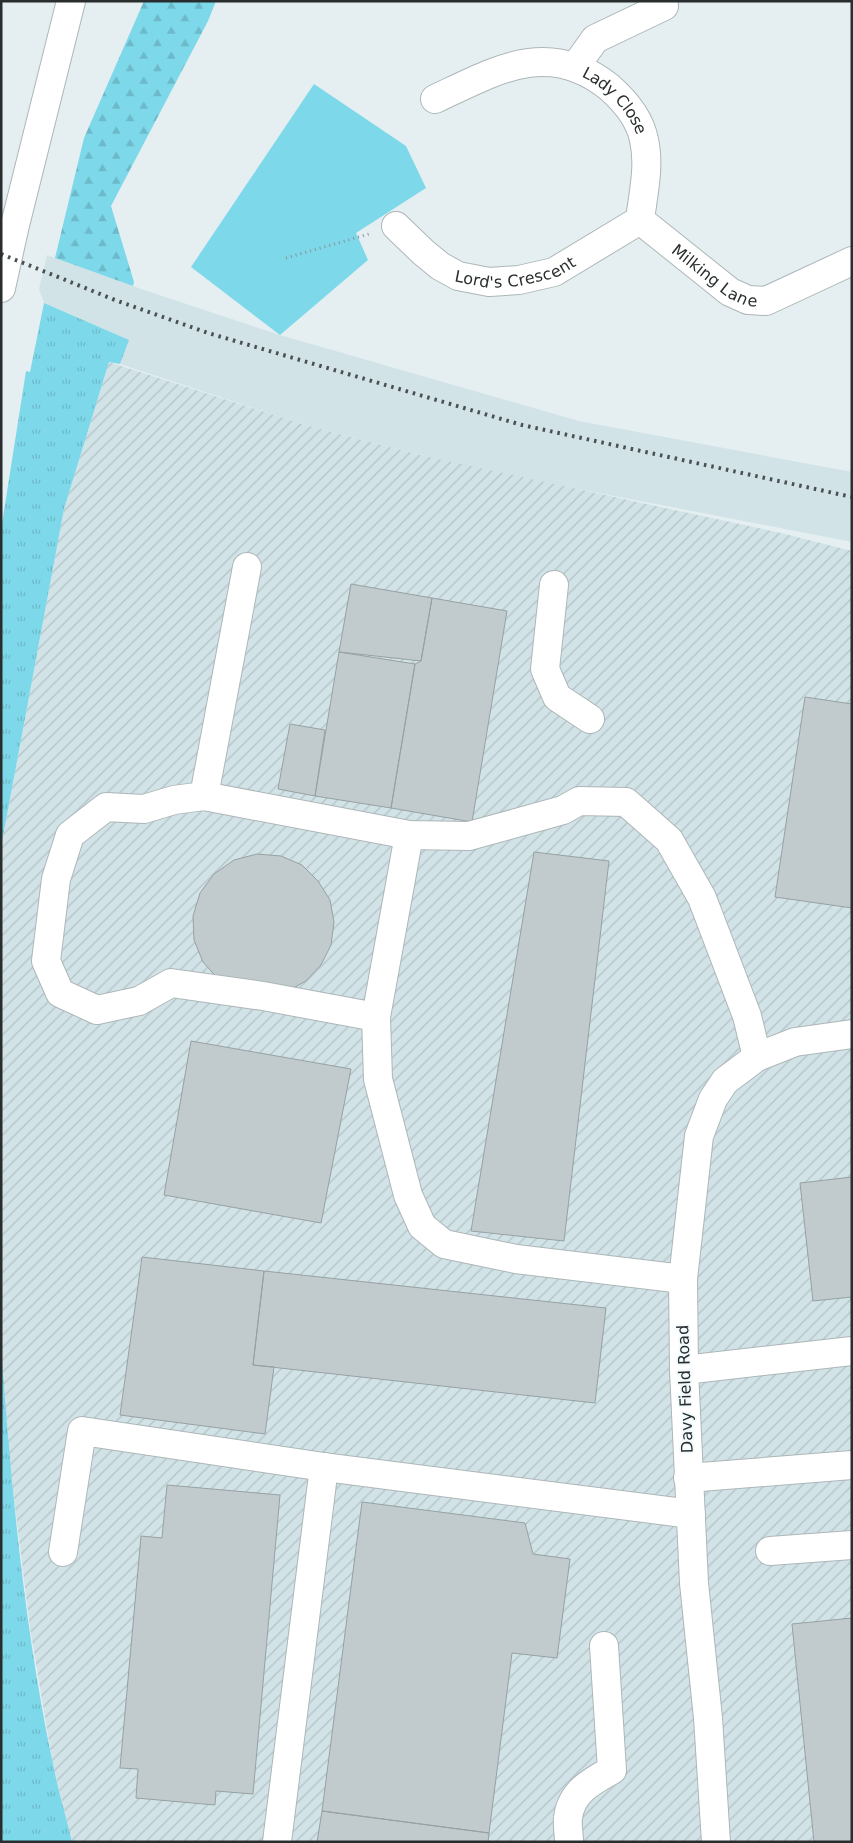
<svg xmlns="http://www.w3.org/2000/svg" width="853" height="1843" font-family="'DejaVu Sans',sans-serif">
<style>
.built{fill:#d1e3e7}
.industrial{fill:url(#industrial-furrows)}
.grass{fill:url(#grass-tufts)}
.forest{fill:url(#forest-firs)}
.green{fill:#7dd8ea}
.building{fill:#c1cbcd;stroke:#97a1a3}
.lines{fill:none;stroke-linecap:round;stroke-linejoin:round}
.minor-casing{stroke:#adb6b8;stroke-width:30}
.highway-casing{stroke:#adb6b8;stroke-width:30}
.path{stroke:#8c9495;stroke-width:3;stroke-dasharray:1 4;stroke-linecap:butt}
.minor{stroke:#fff;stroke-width:28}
.highway{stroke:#fff;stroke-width:28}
.rail{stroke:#4a4f50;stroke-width:4;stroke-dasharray:2.5 5;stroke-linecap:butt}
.labels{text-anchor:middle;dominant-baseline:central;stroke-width:4;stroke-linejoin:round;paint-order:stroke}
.street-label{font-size:16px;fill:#292d2d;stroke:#f2fcfe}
</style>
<defs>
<pattern id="industrial-furrows" width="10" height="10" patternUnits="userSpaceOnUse" patternTransform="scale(1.25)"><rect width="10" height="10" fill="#d1e3e7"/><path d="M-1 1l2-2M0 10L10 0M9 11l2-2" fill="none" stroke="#b3c3c6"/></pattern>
<pattern id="grass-tufts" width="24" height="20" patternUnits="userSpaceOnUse" patternTransform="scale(1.25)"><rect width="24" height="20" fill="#7dd8ea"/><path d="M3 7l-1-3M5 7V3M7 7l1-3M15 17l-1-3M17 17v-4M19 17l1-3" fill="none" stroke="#6cbac9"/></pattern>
<pattern id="forest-firs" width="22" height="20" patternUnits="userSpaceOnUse" patternTransform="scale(1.25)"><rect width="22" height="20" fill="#7dd8ea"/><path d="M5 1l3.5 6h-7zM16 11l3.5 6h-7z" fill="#6cbac9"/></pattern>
</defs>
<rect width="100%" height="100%" fill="#e5eff1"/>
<!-- built -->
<path class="built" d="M47 255 144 290 280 335 579 421 852 472V542L521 478 420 455 305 425 120 364 128 340 44 303 39 289Z"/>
<!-- industrial -->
<path class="industrial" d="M109 362 305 425 420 455 781 533 852 551V1842H72L53 1765 30 1628 10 1466 1 1345V847L64 509Z"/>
<!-- grass -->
<path class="grass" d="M44 303 129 340 120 364 109 362 64 509 1 847V530L26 371 30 372Z
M1 1345C11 1485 24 1627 53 1764 58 1790 66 1816 72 1842H1Z"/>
<!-- forest -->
<path class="forest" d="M144 1H216L208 21 111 206 134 282 133 286 55 258 84 138Z"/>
<!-- green -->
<path class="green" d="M314 84 406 146 426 188 356 233 368 260 280 335 191 267Z"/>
<!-- building -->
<path class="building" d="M351 584 432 598 421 661 339 652Z
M432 598 507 611 472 822 391 808 415 664 421 661Z
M339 652 415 664 391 808 315 796Z
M805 697 852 704V908L775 897Z
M290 724 325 730 315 796 278 789Z
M534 852 609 861 564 1241 471 1231Z
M257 854 281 856 302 865 318 881 330 900 334 922 331 945 321 965 306 981 286 992 219 980 203 962 194 940 193 916 200 893 214 874 234 860Z
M191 1041 351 1069 321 1223 164 1195Z
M852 1177V1297L813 1301 800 1183Z
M142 1257 264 1271 253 1365 274 1367 265 1434 120 1415Z
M264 1271 606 1308 595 1403 253 1365Z
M167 1485 280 1495 253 1794 216 1791 215 1805 136 1798 138 1769 120 1768 141 1536 162 1538Z
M362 1502 525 1523 533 1554 570 1559 557 1658 512 1653 489 1833 322 1811Z
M852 1618V1842H814L792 1624Z
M322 1811 489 1833 488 1842H317Z"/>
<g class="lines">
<defs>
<g id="minor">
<path d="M575 67 595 39 664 6"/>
<path id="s1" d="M435 99C495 71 548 38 609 87 625 101 640 119 644 140 650 166 643 195 640 220"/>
<path id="s2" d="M640 220 730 292 748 300 766 301 852 261"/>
<path id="s3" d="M396 226 423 252 440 266 458 276 489 282 519 280 554 272 640 220"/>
<path d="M247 567 204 796 409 835 469 836 563 810 579 801 626 802 669 840 702 898 747 1016 757 1057"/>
<path d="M554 585 545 669 557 697 590 719"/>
<path d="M204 796 174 800 144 809 106 807 70 835 56 879 46 961 60 993 97 1010 139 1001 171 983 263 996 376 1017 409 835"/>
<path d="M376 1017 378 1079 408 1195 422 1226 444 1244 516 1259 683 1279"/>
<path d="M684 1370 852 1351"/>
<path d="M688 1478 852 1465"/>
<path d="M770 1551 852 1545"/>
<path d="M63 1552 82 1431 324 1467 691 1514"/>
<path d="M277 1842 324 1467"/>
<path d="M569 1842C569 1834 567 1825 568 1818 571 1792 592 1781 612 1770L604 1646"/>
<path d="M716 1842 708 1718 694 1583 684 1370 683 1279 699 1136 713 1099 725 1081 757 1057 795 1042 852 1034"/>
</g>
<path id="highway" d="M1 288 15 225 71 1"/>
</defs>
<!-- minor casing -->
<use href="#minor" class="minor-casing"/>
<!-- highway casing -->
<use href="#highway" class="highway-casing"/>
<!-- path -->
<path class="path" d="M286 258 369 234"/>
<!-- minor -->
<use href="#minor" class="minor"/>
<!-- highway -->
<use href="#highway" class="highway"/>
<!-- rail -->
<path class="rail" d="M1 254 115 300 208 333 522 425 852 497"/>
</g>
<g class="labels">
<!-- street labels -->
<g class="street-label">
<text stroke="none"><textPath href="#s1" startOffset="201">Lady Close</textPath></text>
<text stroke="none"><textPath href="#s3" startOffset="139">Lord's Crescent</textPath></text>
<text stroke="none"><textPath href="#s2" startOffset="94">Milking Lane</textPath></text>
<text transform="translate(685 1389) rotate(-92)">Davy Field Road</text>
</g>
</g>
<!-- border -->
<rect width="853" height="1843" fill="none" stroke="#292d2d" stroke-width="5"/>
</svg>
